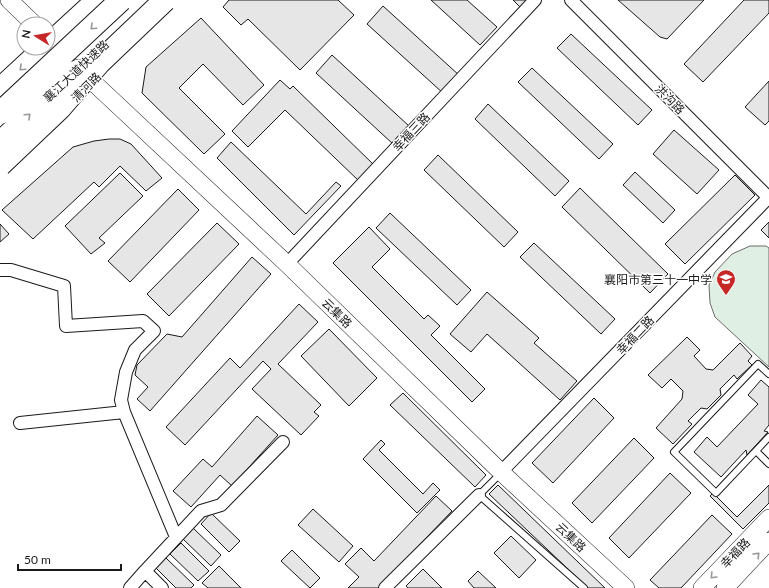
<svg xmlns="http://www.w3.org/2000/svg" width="769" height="588" font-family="Lato,'Noto Sans SC',sans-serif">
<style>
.green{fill:#e0efe3;stroke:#6a6a6a}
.building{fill:#e6e6e6;stroke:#1a1a1a}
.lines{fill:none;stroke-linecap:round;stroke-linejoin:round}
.lane-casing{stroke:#1a1a1a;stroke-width:8}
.street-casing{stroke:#1a1a1a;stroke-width:14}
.secondary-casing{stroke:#1a1a1a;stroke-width:18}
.primary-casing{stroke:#1a1a1a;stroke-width:22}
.lane{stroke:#fff;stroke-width:6}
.street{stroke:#fff;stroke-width:12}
.secondary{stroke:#fff;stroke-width:17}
.primary{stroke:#fff;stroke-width:20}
.highway-bridge-casing{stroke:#1a1a1a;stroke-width:24;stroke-linecap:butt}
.highway-bridge{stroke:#fff;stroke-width:22}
.oneway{stroke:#989898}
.labels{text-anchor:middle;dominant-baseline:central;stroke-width:3;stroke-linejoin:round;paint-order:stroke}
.street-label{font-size:12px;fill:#1a1a1a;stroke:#fff}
.poi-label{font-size:12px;fill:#1a1a1a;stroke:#fff;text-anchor:end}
</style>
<rect width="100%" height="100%" fill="#fff"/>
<!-- green -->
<path class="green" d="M750 246H766L769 248V367L715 317 710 303 709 285 715 272 732 254Z"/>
<!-- building -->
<path class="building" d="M229 0H338L354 15 300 70 248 19 241 25 223 7Z
M431 0H467L497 27 480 45Z
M513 0H529L521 8Z
M618 0H704L667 39 660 37Z
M744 0H769V13L703 82 684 64Z
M383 6 460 76 444 94 367 24Z
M201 18 264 85 243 105 203 64 179 88 225 134 204 154 142 93 146 67Z
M571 34 652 110 638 125 557 48Z
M332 55 409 126 393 144 316 73Z
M532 68 613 144 599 159 518 82Z
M280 80 290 89 293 86 375 166 360 182 285 110 248 147 232 131Z
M769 81V121L765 125 745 107Z
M488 104 569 181 555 196 475 119Z
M674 130 719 170 697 194 653 154Z
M109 139H120L131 144 162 178 146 191 120 166 99 187 94 182 33 239 2 210 73 147 94 141Z
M231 142 306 214 336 182 341 186 294 235 217 158Z
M438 155 518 232 504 247 424 170Z
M635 172 675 210 663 223 623 185Z
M120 173 143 196 99 238 105 243 91 254 65 226Z
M735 175 755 195 685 264 665 244Z
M580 188 668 274 650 293 562 207Z
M178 189 199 210 130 282 108 261Z
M390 213 471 290 457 305 376 228Z
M769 222V238L761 230Z
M217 223 239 244 169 316 147 294Z
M0 224 9 234 0 242Z
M369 227 390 249 372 267 424 319 428 315 440 326 431 335 485 389 472 402 333 263Z
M534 243 615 319 601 334 520 257Z
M252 257 271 274 150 411 137 399 148 387 135 375 137 365 167 334 182 337Z
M487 292 539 338 534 343 577 381 560 400 487 334 471 352 450 334Z
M299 304 318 322 278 364 321 405 314 412 319 416 301 435 252 389 271 369 263 361 185 445 166 427 230 358 240 368Z
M329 329 377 378 349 406 301 356Z
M687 337 700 350 694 356 706 369 713 370 740 343 752 356 748 361 752 365 737 379 734 375 720 389 721 395 707 409 701 408 688 421 692 424 673 444 656 428 682 399 683 391 671 379 662 388 648 375Z
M761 380 769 387V425L764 431 768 432 747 455 746 450 721 477 694 452 707 437 717 447 758 404 748 395Z
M403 393 486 475 475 487 390 405Z
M594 398 614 418 553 483 532 463Z
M257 416 278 435 232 486 220 475 191 507 173 491 203 459 212 467Z
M634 438 654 458 592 523 572 503Z
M381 440 385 444 379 450 423 494 433 483 440 490 417 513 363 459Z
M670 473 691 493 629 558 609 538Z
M498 485 605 588H588L489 494Z
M769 485V503L743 529 710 496 713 493 737 517Z
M436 496 452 511 378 588H348L359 577 345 564 361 548 374 561Z
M313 509 353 546 339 562 298 525Z
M211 513 240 541 229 552 201 524Z
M712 515 732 534 681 588H659L650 580Z
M193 528 221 555 211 566 183 539Z
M511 536 536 560 519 578 494 553Z
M181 543 209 571 198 581 170 554Z
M292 550 320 578 310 588 281 561Z
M166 558 194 585 191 588H176L156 568Z
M219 566 241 588H208L202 583Z
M423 569 442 588H408L406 586Z
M478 571 496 588H474L468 581Z"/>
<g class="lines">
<defs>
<path id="lane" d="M769 374 758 364 674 452 716 493 769 437
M756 451 769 464
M500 474 479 495 584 588"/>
<path id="street" d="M571 0 769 198
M287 264 535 0
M0 270H11L64 286 66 326 143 321 154 331 135 350 126 372 121 400 124 412
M20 423 124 412 176 537
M501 472 769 197
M145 571 201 511 221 505 283 442
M130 588 145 571 162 588
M385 588 479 495"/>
<path id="secondary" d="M9 0 34 24
M78 68 287 264 501 472 626 588
M702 588 769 518
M725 588 769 541"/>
<path id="primary" d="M48 44 96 0
M0 88 43 48"/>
</defs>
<!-- lane casing -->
<use href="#lane" class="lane-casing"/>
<!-- street casing -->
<use href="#street" class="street-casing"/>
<!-- secondary casing -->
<use href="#secondary" class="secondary-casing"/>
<!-- primary casing -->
<use href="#primary" class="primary-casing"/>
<!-- lane -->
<use href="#lane" class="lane"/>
<!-- street -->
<use href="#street" class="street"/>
<!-- secondary -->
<use href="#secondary" class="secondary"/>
<!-- primary -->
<use href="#primary" class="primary"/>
<defs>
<path id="highway-bridge" d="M0 113 121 0
M0 143 75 72
M0 165 60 108 100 62 165 0"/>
</defs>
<!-- highway-bridge casing -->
<use href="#highway-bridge" class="highway-bridge-casing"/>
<!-- highway-bridge -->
<use href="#highway-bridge" class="highway-bridge"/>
</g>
<!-- one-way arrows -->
<defs><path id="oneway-chevron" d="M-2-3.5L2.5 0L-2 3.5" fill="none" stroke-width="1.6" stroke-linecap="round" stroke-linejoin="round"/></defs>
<g class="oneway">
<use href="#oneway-chevron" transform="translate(93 27) rotate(137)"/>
<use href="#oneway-chevron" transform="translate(22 68) rotate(137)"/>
<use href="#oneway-chevron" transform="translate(28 116) rotate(-43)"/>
<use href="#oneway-chevron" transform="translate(757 555) rotate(-47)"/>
<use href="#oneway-chevron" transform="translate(713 576) rotate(134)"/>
</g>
<!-- icons -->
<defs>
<symbol id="school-pin" viewBox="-11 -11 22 30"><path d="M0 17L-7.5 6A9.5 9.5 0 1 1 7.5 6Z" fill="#c62828" stroke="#fff"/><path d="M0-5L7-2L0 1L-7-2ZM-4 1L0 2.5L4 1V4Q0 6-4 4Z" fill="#fff"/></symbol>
</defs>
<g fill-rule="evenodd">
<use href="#school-pin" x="715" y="268" width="22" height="30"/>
</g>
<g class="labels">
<!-- street labels -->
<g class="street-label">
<text transform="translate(76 71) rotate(-43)">襄江大道快速路</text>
<text transform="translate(86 87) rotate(-45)">清河路</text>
<text transform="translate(670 99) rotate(45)">洪沟路</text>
<text transform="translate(411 132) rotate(-47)">幸福三路</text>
<text transform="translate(337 313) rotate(44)">云集路</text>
<text transform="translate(635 335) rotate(-46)">幸福二路</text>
<text transform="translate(571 537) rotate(43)">云集路</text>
<text transform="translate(735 553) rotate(-46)">幸福路</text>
</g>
<!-- poi labels -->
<g class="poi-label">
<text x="712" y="279">襄阳市第三十一中学</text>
</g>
</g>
<!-- north arrow -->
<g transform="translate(36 36) rotate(281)"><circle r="19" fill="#ffffff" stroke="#a3a3a3"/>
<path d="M0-3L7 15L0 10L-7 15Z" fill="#c62828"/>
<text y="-6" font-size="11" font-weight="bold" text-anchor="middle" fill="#1a1a1a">N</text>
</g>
<!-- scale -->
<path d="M18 564v6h103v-6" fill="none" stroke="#1a1a1a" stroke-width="2"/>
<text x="24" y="564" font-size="12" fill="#1a1a1a" stroke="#ffffff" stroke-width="3" paint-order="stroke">50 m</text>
</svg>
